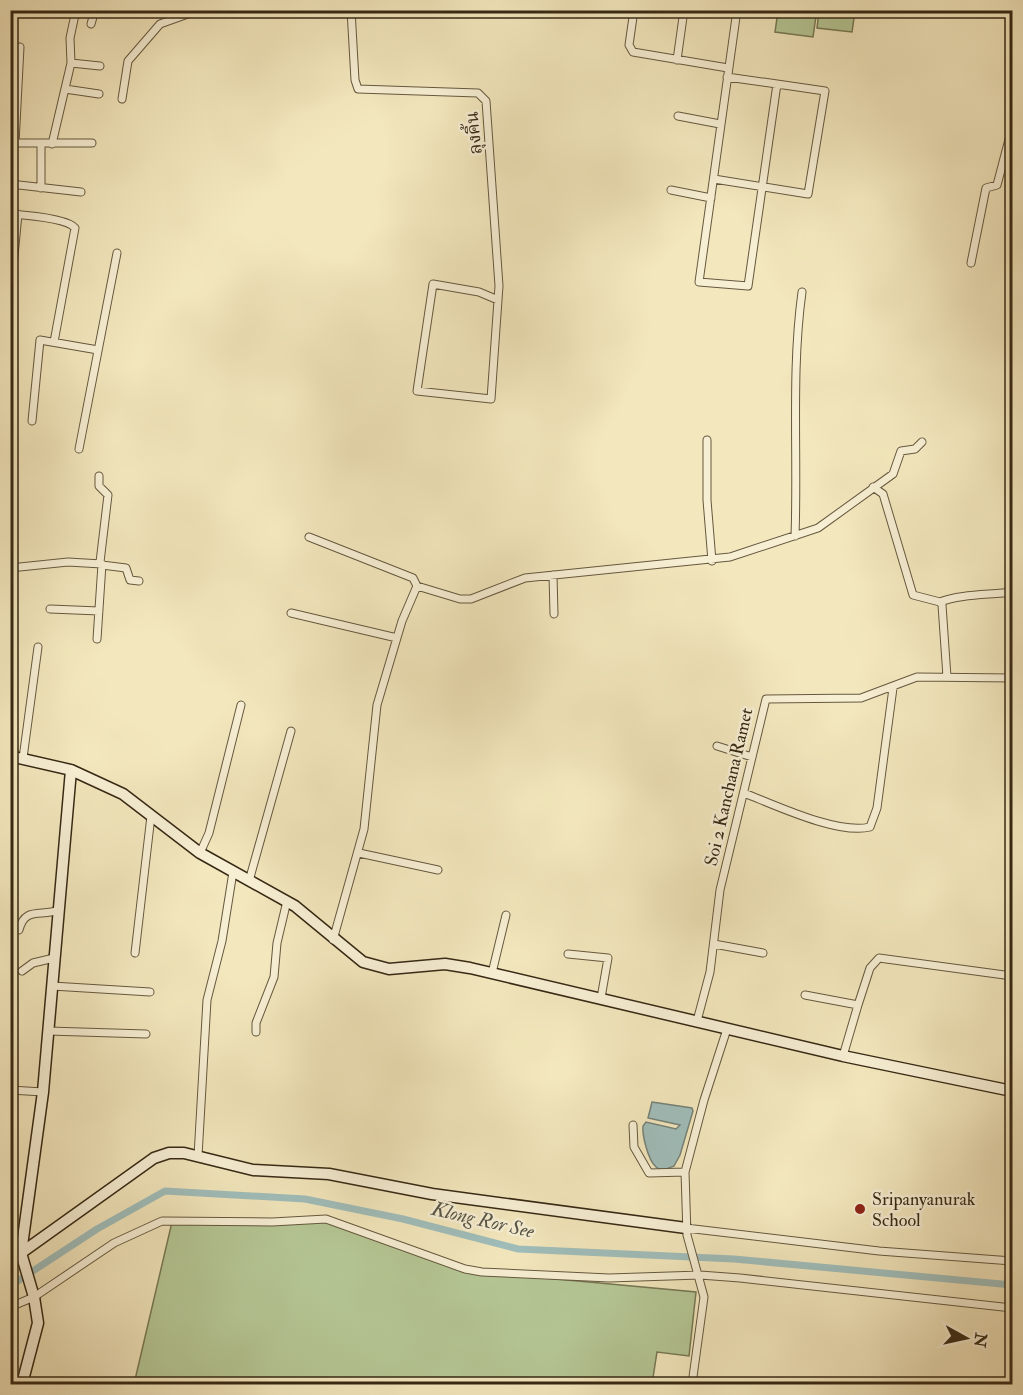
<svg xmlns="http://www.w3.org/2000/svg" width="1023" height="1395" font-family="'IM FELL Double Pica','Noto Serif Thai',serif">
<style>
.green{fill:#b5c795;stroke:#767854;stroke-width:1.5}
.water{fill:#a0bebb;stroke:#768278;stroke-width:1.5}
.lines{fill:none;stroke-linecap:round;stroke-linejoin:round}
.canal{stroke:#a0bebb;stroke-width:7}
.street-casing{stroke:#65583e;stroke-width:9}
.secondary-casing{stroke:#362814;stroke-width:13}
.street{stroke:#f7efd4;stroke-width:7}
.secondary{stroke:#f7efd4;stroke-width:10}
.poi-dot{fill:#8f2418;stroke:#f7efd4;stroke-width:2}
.labels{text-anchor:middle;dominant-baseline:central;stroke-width:5;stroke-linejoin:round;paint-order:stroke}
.street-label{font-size:18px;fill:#362814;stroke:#f7efd4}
.poi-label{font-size:18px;fill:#362814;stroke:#f7efd4;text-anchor:start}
.water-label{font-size:20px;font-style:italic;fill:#565546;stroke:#f7efd4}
</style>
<rect width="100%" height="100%" fill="#f3e7bd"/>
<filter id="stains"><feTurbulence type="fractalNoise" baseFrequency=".00333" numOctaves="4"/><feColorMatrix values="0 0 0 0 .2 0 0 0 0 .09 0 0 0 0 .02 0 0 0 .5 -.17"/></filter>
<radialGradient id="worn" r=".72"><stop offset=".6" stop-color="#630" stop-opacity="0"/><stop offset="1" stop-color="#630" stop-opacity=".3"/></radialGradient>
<!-- green -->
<path class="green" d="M778 11 816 16 813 37 775 32Z
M819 11H855L852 32 817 28Z
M172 1222H340L482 1272 696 1292 689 1356 657 1352 652 1384H134Z"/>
<!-- water -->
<path class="water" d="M652 1102 692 1108 693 1111 680 1155 674 1166C669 1168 661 1172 656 1167 648 1160 642 1135 643 1126L646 1122 676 1129 680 1125 648 1118Z"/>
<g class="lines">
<!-- canal -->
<path class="canal" d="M10 1286 97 1229 165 1191 305 1199 403 1219 518 1249 734 1259 1012 1285"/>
<defs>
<path id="street" d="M351 10 355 80 358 89 478 93 486 101 499 286 498 300 491 399 417 391 433 284 479 292 498 300
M567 10 581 13V10
M634 10 629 45 633 52 728 68
M91 24 95 10
M677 60 684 10
M71 63 100 66
M727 77 777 84 748 286 699 282C712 192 724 101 737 10
M65 89 99 94
M122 99 128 61 160 24 199 10
M678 116 720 124
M10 143H92
M15 143 20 47
M52 144 71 63 70 38 76 10
M714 179 808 194 825 91 777 84
M10 184 81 192
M41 188V143
M671 190 711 198
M10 214C24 215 67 218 75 228L54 342
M971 263 986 188 997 185 1012 128
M10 298 18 214
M32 421 40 340 98 350
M707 440V500L712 561
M79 449 117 253
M99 476V486L108 495 100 562
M873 487 883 494 913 595 940 602 942 605 947 677
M795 536C798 455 791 372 802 292
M309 537 413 578 417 586
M102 565 126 568 130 580 139 581
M10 568 68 562 102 564 97 639
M553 575 554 614
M940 602C960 594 990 595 1012 592
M50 609 99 611
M291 613 397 638
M717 746 752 757
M23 758 38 647
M744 793C775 805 838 835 870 827L877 808 893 688
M200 853 209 833 241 705
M359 853 438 870
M249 881 291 731
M19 930C25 906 41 917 59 910
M333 940 364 829 377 705 402 621 417 586 460 599H471L525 578 730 557 818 528 893 474 901 451 915 449 922 442
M714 944 763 953
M135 953 151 816
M568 954 608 958 601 998
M22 971 33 963 54 958
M492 973 506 915
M52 986 150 992
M805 995 858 1005 843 1056
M858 1005 870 968 879 958 1012 976
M697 1021 710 972 720 890 766 699 861 698 917 677 1012 678
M48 1031 146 1034
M256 1032V1023L274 977 277 943 287 901
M10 1090 43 1092
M633 1125 634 1147 649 1173 685 1172
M198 1156 207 1000 222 941 233 872
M686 1228 879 1251 1012 1261
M10 1261 21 1253
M10 1307 34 1297 114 1243 162 1221 272 1222 326 1219 465 1269 482 1272 609 1278 700 1275 740 1278 1012 1308
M692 1384 704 1297 687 1235 685 1172 704 1100 727 1029"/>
<path id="secondary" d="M10 756 71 770 123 794 200 853 295 906 363 962 389 969 445 964 470 968 843 1056 1012 1091
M21 1253 154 1158 169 1153H184L253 1170 329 1174 432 1194 686 1228
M22 1384 38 1323 34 1297 21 1253 43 1092 71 770"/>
</defs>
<!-- street casing -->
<use href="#street" class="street-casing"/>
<!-- secondary casing -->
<use href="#secondary" class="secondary-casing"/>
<!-- street -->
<use href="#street" class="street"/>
<!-- secondary -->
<use href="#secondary" class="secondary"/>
</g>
<!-- markers -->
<circle class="poi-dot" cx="860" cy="1209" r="6"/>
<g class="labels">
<!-- street labels -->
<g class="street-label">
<text transform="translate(474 133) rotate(-96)">ลุงคิ้น</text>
<text transform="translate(729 787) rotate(-77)">Soi 2 Kanchana Ramet</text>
</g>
<!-- poi labels -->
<g class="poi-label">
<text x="872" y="1199">Sripanyanurak<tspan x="872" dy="21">School</tspan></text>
</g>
<!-- water labels -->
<g class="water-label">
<text transform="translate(483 1220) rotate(13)">Klong Ror See</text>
</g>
</g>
<!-- margin -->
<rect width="1023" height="1395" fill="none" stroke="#f3e7bd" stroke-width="36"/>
<rect x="12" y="12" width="999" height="1371" fill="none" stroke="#362814" stroke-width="3"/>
<rect x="18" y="18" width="987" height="1359" fill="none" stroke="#362814" stroke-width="1.5"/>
<!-- north arrow -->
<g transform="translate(966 1338) rotate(98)" stroke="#f7efd4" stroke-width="4.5" paint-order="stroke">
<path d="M0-4.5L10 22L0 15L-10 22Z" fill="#362814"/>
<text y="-9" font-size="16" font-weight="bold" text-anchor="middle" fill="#362814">N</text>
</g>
<rect width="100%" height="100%" filter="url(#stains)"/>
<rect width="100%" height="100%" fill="url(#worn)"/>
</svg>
